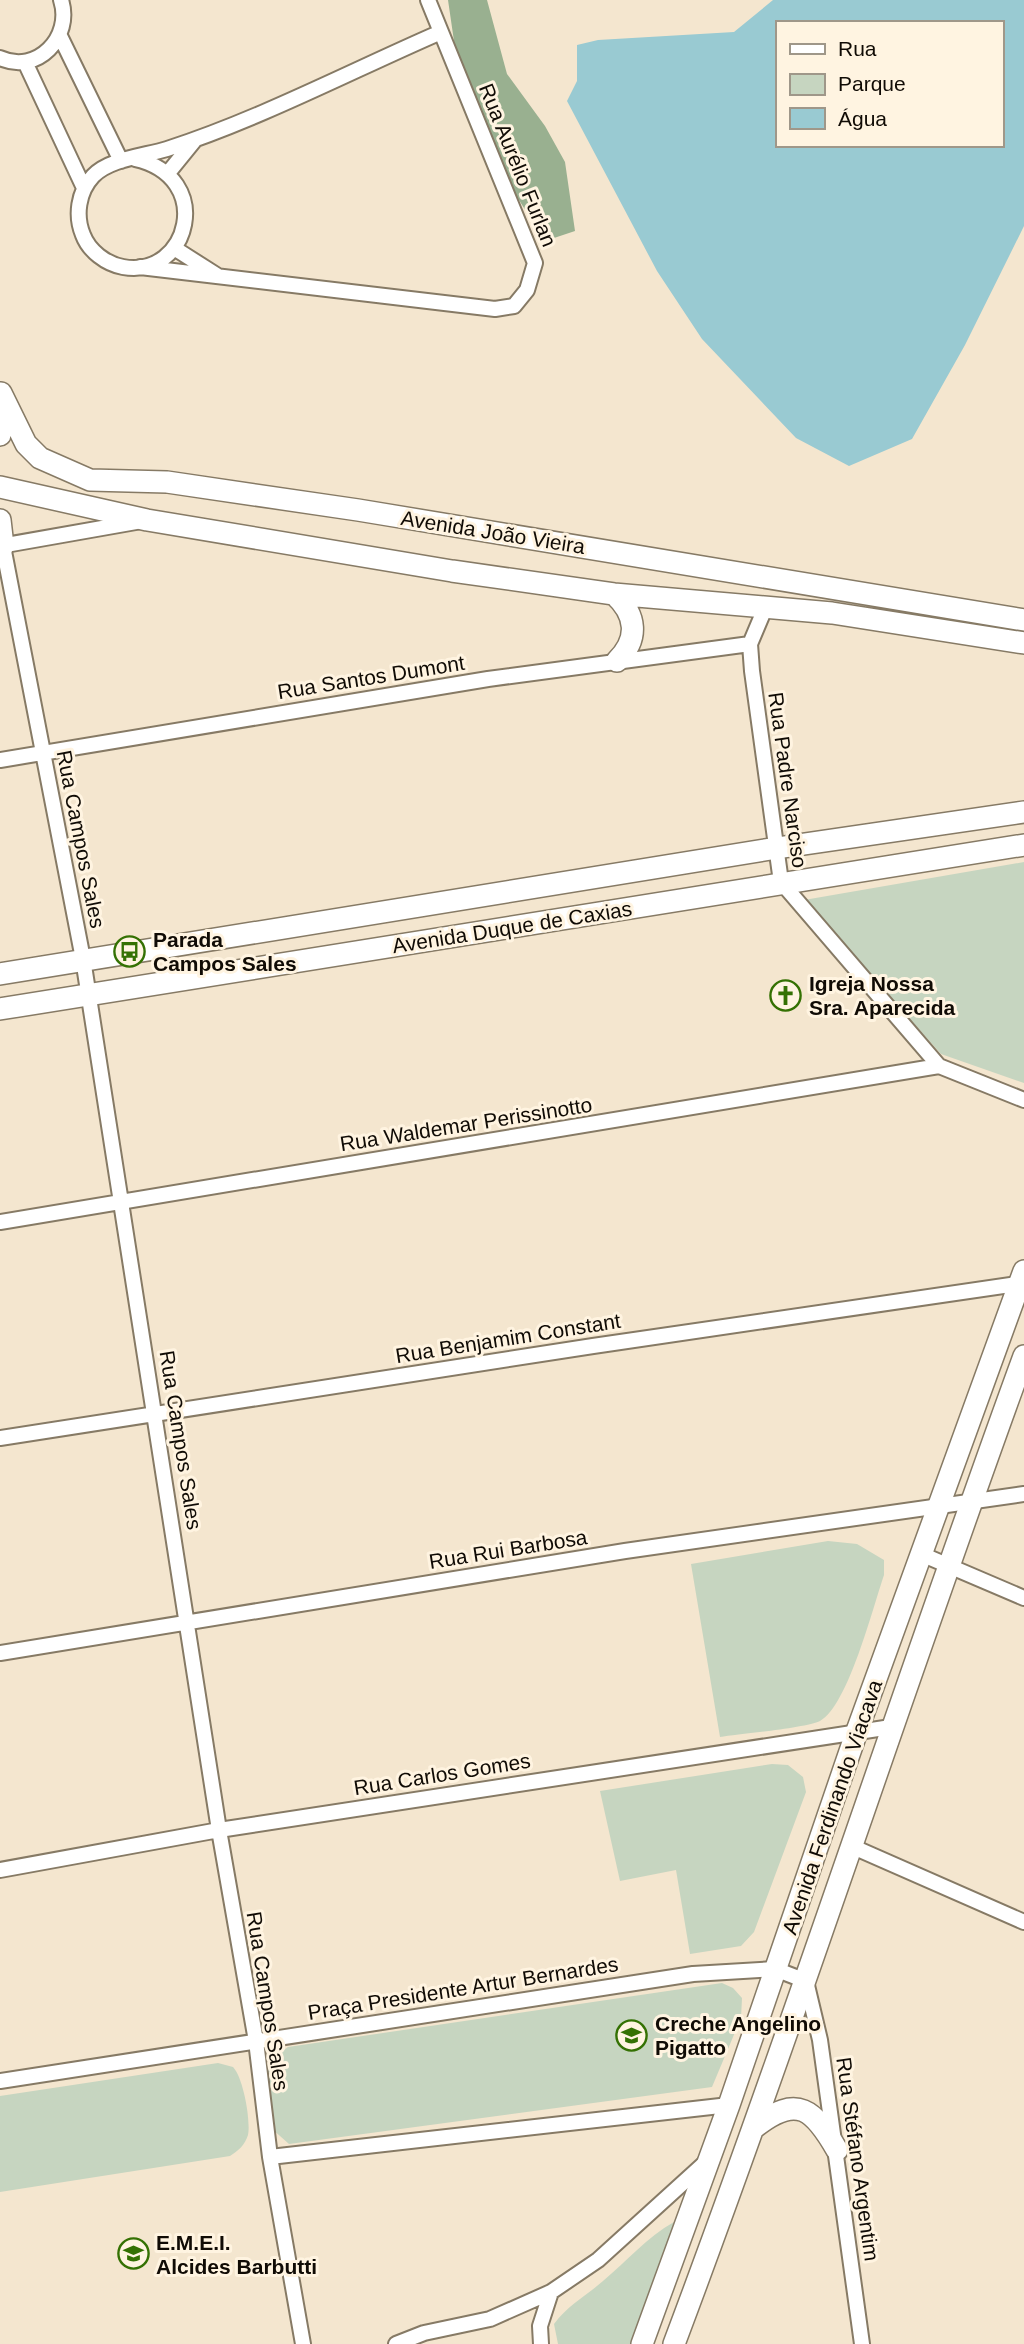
<svg xmlns="http://www.w3.org/2000/svg" width="1024" height="2344" font-family="Arial,sans-serif">
<style>
.green{fill:#c6d5c0}
.forest{fill:#99b090}
.water{fill:#99cad2;fill-rule:evenodd}
.lines{fill:none;stroke-linecap:round;stroke-linejoin:round}
.street-casing{stroke:#867a65;stroke-width:18}
.secondary-casing{stroke:#867a65;stroke-width:24}
.street{stroke:#fff;stroke-width:14}
.secondary{stroke:#fff;stroke-width:21}
.labels{text-anchor:middle;dominant-baseline:central;stroke-width:6;stroke-linejoin:round;paint-order:stroke}
.street-label{font-size:21px;fill:#100b05;stroke:#fff4e1}
.poi-label{font-size:21px;font-weight:bold;fill:#100b05;stroke:#fff4e1;text-anchor:start}
</style>
<rect width="100%" height="100%" fill="#f4e6cf"/>
<!-- green -->
<path class="green" d="M1024 862V1083L941 1054 804 900Z
M828 1541 857 1544 884 1560V1575C873 1607 848 1706 820 1721 806 1728 740 1734 720 1737L691 1564Z
M772 1764 788 1765 803 1777 806 1792 754 1932 741 1946 690 1954 676 1870 620 1881 600 1791Z
M722 1983 733 1988 742 1998 741 2018 712 2087 289 2144 271 2128 260 2073 274 2057 288 2047Z
M218 2063 233 2067C243 2077 251 2120 248 2135 245 2145 238 2151 230 2156L0 2192V2096Z
M674 2222 634 2344H558L554 2324C568 2305 586 2296 603 2281 627 2261 647 2237 674 2222Z"/>
<!-- forest -->
<path class="forest" d="M448 0H487L507 74 545 126 565 162 575 231 545 241 491 156 461 89Z"/>
<!-- water -->
<path class="water" d="M773 0H1024V226L965 345 912 439 849 466 796 438 702 339 657 271 567 101 577 81V45L598 40 734 32ZM777 23H1001V145H777Z"/>
<g class="lines">
<defs>
<path id="street" d="M60 36 121 161
M0 58C37 75 73 37 61 0
M25 62 84 188
M135 159C216 177 189 279 123 267 106 264 89 251 83 235 75 216 78 192 93 176 109 159 144 156 167 149 260 119 351 71 441 32
M168 173 194 141
M174 248 218 276
M140 267 495 309 514 306 527 290 535 263 428 0
M0 546 136 522
M3 546 83 959 219 1830 256 2041 270 2157 303 2344
M766 606 750 644 752 671 781 882 939 1066 1024 1100
M0 760 488 679 750 644
M0 1222 939 1066
M0 1438 593 1346 1024 1283
M921 1554 1024 1598
M0 1653 625 1551 1024 1494
M851 1846 1024 1922
M0 1870 219 1830 891 1727
M0 2081 693 1974 775 1969 806 1981 820 2040 862 2344
M270 2157 729 2105
M396 2344 424 2333 490 2319 551 2292 598 2260 706 2162
M541 2344 540 2326 551 2292"/>
<path id="secondary" d="M1 393 26 444 40 458 90 480 167 482 358 510 1024 620
M0 435 2 402
M0 487 147 520 452 571 614 594 832 613 1024 643
M0 520 3 546
M614 594C637 615 639 639 617 661
M0 974 777 848 1024 812
M0 1009 1024 845
M755 2127C798 2093 814 2110 837 2150
M642 2344 729 2105 857 1731 1024 1271
M674 2344C797 2017 904 1684 1024 1356"/>
</defs>
<!-- street casing -->
<use href="#street" class="street-casing"/>
<!-- secondary casing -->
<use href="#secondary" class="secondary-casing"/>
<!-- street -->
<use href="#street" class="street"/>
<!-- secondary -->
<use href="#secondary" class="secondary"/>
</g>
<!-- icons -->
<defs>
<symbol id="bus-ring" viewBox="-11 -11 22 22"><circle r="9.5" fill="#fff4e1" stroke="#347103" stroke-width="1.5"/><path d="M-5-6H5V4H4V6H2V4H-2V6H-4V4H-5ZM-3.5-4V0h7V-4ZM-3.5 1.2v1.5H-2V1.2ZM2 1.2v1.5H3.5V1.2Z" fill="#347103"/></symbol>
<symbol id="church-ring" viewBox="-11 -11 22 22"><circle r="9.5" fill="#fff4e1" stroke="#347103" stroke-width="1.5"/><path d="M-1.2-6h2.4v3.5h3.3v2.4h-3.3V6h-2.4V-.1h-3.3v-2.4h3.3Z" fill="#347103"/></symbol>
<symbol id="school-ring" viewBox="-11 -11 22 22"><circle r="9.5" fill="#fff4e1" stroke="#347103" stroke-width="1.5"/><path d="M0-5L7-2L0 1L-7-2ZM-4 1L0 2.5L4 1V4Q0 6-4 4Z" fill="#347103"/></symbol>
</defs>
<g fill-rule="evenodd">
<use href="#bus-ring" x="112" y="934" width="35" height="35"/>
<use href="#church-ring" x="768" y="978" width="35" height="35"/>
<use href="#school-ring" x="614" y="2018" width="35" height="35"/>
<use href="#school-ring" x="116" y="2236" width="35" height="35"/>
</g>
<g class="labels">
<!-- street labels -->
<g class="street-label">
<text transform="translate(518 165) rotate(68)">Rua Aurélio Furlan</text>
<text transform="translate(493 532) rotate(9)">Avenida João Vieira</text>
<text transform="translate(371 677) rotate(-9)">Rua Santos Dumont</text>
<text transform="translate(788 780) rotate(82)">Rua Padre Narciso</text>
<text transform="translate(81 839) rotate(79)">Rua Campos Sales</text>
<text transform="translate(512 927) rotate(-9)">Avenida Duque de Caxias</text>
<text transform="translate(466 1124) rotate(-9)">Rua Waldemar Perissinotto</text>
<text transform="translate(508 1338) rotate(-9)">Rua Benjamim Constant</text>
<text transform="translate(181 1440) rotate(81)">Rua Campos Sales</text>
<text transform="translate(508 1549) rotate(-9)">Rua Rui Barbosa</text>
<text transform="translate(442 1774) rotate(-9)">Rua Carlos Gomes</text>
<text transform="translate(832 1807) rotate(-71)">Avenida Ferdinando Viacava</text>
<text transform="translate(463 1988) rotate(-9)">Praça Presidente Artur Bernardes</text>
<text transform="translate(268 2001) rotate(81)">Rua Campos Sales</text>
<text transform="translate(858 2159) rotate(82)">Rua Stéfano Argentim</text>
</g>
<!-- poi labels -->
<g class="poi-label">
<text x="153" y="939">Parada<tspan x="153" dy="24">Campos Sales</tspan></text>
<text x="809" y="983">Igreja Nossa<tspan x="809" dy="24">Sra. Aparecida</tspan></text>
<text x="655" y="2023">Creche Angelino<tspan x="655" dy="24">Pigatto</tspan></text>
<text x="156" y="2242">E.M.E.I.<tspan x="156" dy="24">Alcides Barbutti</tspan></text>
</g>
</g>
<!-- legend -->
<rect x="776" y="21" width="228" height="126" fill="#fff4e1" stroke="#9f9789" stroke-width="2"/>
<rect x="790" y="44" width="35" height="10" fill="#ffffff" stroke="#9f9789" stroke-width="2"/>
<text x="838" y="56" font-size="21" fill="#100b05">Rua</text>
<rect x="790" y="74" width="35" height="21" fill="#c6d5c0" stroke="#9f9789" stroke-width="2"/>
<text x="838" y="91" font-size="21" fill="#100b05">Parque</text>
<rect x="790" y="108" width="35" height="21" fill="#99cad2" stroke="#9f9789" stroke-width="2"/>
<text x="838" y="126" font-size="21" fill="#100b05">Água</text>
</svg>
